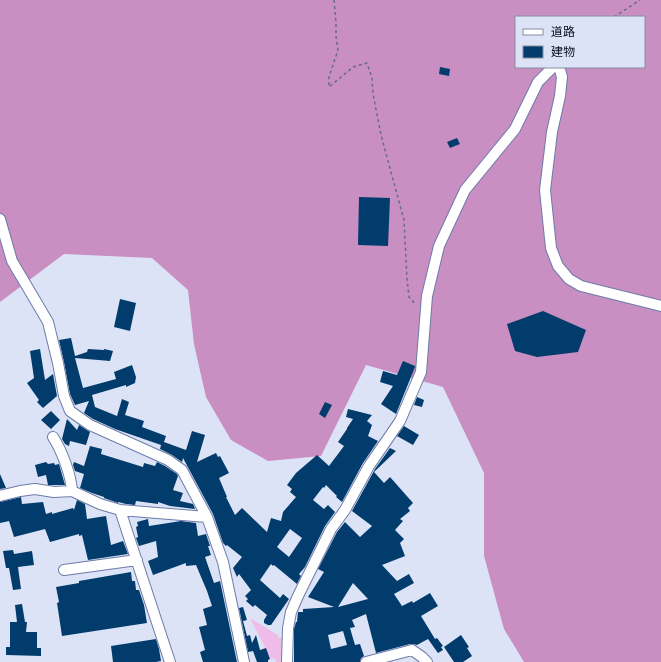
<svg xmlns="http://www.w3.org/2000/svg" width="661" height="662" font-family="'Public Sans','Noto Sans JP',sans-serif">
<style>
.green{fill:#efbce9}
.forest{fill:#c98ec2;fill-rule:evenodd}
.building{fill:#013c6c;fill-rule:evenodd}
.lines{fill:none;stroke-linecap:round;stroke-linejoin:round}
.minor-casing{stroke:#6d7ba9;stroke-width:12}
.path{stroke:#676d7f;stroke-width:1.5;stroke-dasharray:3 3;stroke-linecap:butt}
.minor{stroke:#fff;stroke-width:10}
</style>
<rect width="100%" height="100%" fill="#dce3f7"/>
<!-- green -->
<path class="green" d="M250 618 278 635V637L285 639 284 662H276L275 658 271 659Z"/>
<!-- forest -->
<path class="forest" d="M0 0H661V662H524L504 629 484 556V473L443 387 366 365 321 456 268 461 231 440 206 397 194 344 188 290 152 258 64 254 0 302ZM516 17H644V67H516Z"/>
<!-- building -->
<path class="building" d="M440 67 450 69 449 76 439 74Z
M457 138 460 144 450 148 447 142Z
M359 197 390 198 388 246 358 245Z
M120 299 136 303 130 331 114 327Z
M543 311 586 330 578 352 537 357 515 351 507 324Z
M71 338 75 356 87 352 88 349 104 350V349L113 351 110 361 75 358 83 388 116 379 114 372 132 365 136 377 135 383 126 387V385L92 395 95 407 117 416 122 399 129 402 125 415 144 421 142 427 166 436 164 442 186 450 192 431 205 435 197 462 216 453 218 457 220 456 229 473 219 478 227 497H226L235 515 242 508 267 532 271 518 281 521 283 512 296 497 290 492 292 489 287 485 296 473 317 455 329 466 344 446 338 442 347 429V428L353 419 346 417 348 409 372 415 367 421 372 425 368 436 378 441 363 463 342 502 336 497 337 496 326 485 324 488 323 487 313 500 324 509 328 505 335 512 325 526 305 567 299 574 301 576 297 584 274 565 273 566 271 564 260 580 280 598 283 594 289 599 271 625H268L264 623V620L267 615 255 605 253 607 246 601 248 599 245 596 251 590 239 574 237 577 233 568 242 557 227 545 226 546 223 543 213 514 183 458 182 462 172 455 160 449 161 445 115 429 93 419 84 413 89 401 75 405 70 394 64 362 59 340ZM290 529 302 538 289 557 277 547Z
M40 349 45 380 53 374 57 396 43 408 37 402 39 400 27 383 34 378 30 351Z
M403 361 415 366V367L396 414 381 404 393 386 380 382 383 371 397 375Z
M417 397 424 400 422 407 414 405Z
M325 402 332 405 325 418 319 414Z
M51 411 60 420 51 429 41 420Z
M67 419 77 430 79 425 90 432 86 445 70 441 69 446 65 444 62 439Z
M404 426 419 435 413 445 397 436Z
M90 446 102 449 101 454 143 467 144 463 155 466 157 462 165 466 177 474 178 476 173 490 183 493 180 501 193 504 195 509 170 506 158 502V504L136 501 135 505 126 504 118 502V503L104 498V497L92 493 80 488 84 474 75 471 73 465 74 462 84 466Z
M390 448 396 451 374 472 384 483 390 477 413 503 408 508 410 511 400 519 403 521 395 530 404 539 400 543 405 556 382 565 397 581 409 574 414 583 394 594 402 606 412 601 413 603 430 593 438 606 421 616 435 639 437 638 443 646 441 647 443 650 438 653 428 639 417 645 413 644H410L376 653 366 614 352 620 355 627 350 628 355 645 360 644 364 656 361 658 360 662H294V629L296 622H297L298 612H303V609L334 607 308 597 324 572 318 569 337 532 345 522 360 537 372 526 352 511 375 469ZM353 583 368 599 338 607ZM343 631 347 645 331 649 328 635Z
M46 462 48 464 54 463 55 465 59 464 65 485H48L46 475 38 477 35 465Z
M0 474 6 488 0 489Z
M21 497 22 504 43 502 46 514 52 512V514L73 508 74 510 77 500 85 504 87 519 106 516 111 545 123 541 128 554 88 560 82 535 79 536V534L50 542 45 529 14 537 9 521 0 523V502Z
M148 519 149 526 181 521 196 523 198 536 206 534 210 546H208L211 555 205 557 214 583 220 581 237 662H203L200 652 205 650 199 627 207 625 203 609 212 606 207 591 196 565 186 566V563L153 575 148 561 158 557 156 541 139 546 136 538 138 537 136 527 138 526 137 522Z
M13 550 14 554 32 551 34 565 18 567 21 589 13 590 9 568H6L3 551Z
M131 572 132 581H135L136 590H139L144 605 147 623 62 636 57 603 59 602 56 587 79 583V581Z
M22 604 25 622H27L26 632H37V648H41V656L6 655V647H10V622H17L15 605Z
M243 607 247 620 243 621 247 636 250 635 252 643 256 635 260 650 266 648 270 659 268 660V662H257L253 651 248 652 239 608Z
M461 635 469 647 467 648 472 656 463 662H454L444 647Z
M156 639 159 649 161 661 156 662H113L111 646Z"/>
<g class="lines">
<defs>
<path id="minor" d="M559 67 562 77 560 96 552 132 545 190 551 248 558 266 569 279 581 286 661 306
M0 219 12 261 48 322 58 363 64 396 70 411 90 425 168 460 182 470 207 517 223 562 244 662
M53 437C62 451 71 475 72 491
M0 496 20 491 35 489 54 492 72 491 100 504 120 510 207 517
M120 510 170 662
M64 570 137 560
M287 662 288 628 291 612 298 596 331 529 345 510 369 466 400 421 421 372 427 296 439 246 465 190 515 129 538 82 553 67
M366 662 412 650 422 657 427 662"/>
</defs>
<!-- minor casing -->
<use href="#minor" class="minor-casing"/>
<!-- path -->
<path class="path" d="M334 0 336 23V37L338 50 329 77V87L353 67 367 63 372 78 373 94 381 135 404 220 407 279 409 297 416 305
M614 17 640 0"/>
<!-- minor -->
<use href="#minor" class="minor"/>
</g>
<!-- legend -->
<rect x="515" y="16" width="130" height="52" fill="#dce3f7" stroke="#878d9f"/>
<rect x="523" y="29" width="20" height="6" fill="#ffffff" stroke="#878d9f"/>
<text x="551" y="36" font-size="12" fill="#070c1c">道路</text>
<rect x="523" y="46" width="20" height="12" fill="#013c6c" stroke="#878d9f"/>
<text x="551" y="56" font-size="12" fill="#070c1c">建物</text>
</svg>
